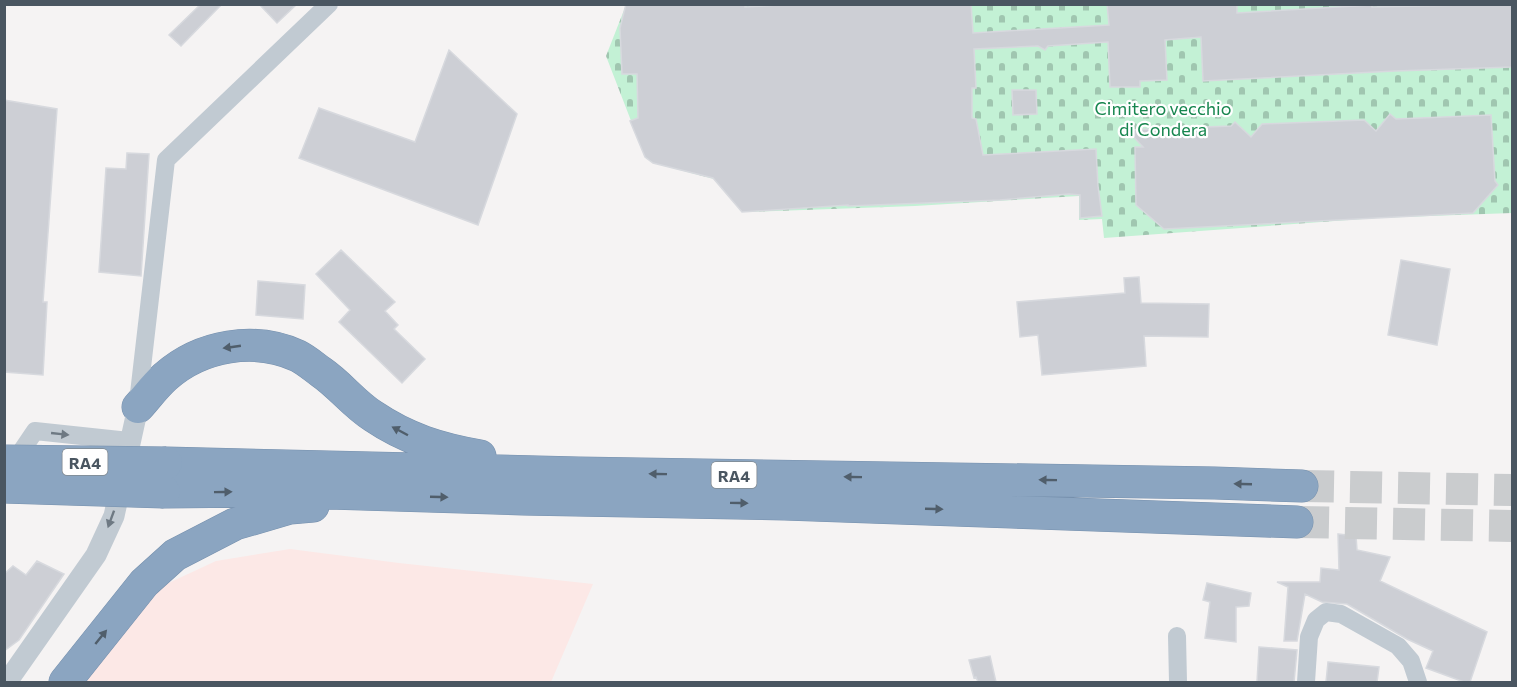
<svg xmlns="http://www.w3.org/2000/svg" width="1517" height="687" font-family="Commissioner,sans-serif">
<style>
.medical{fill:#fce8e6}
.cemetery{fill:url(#cemetery-stones)}
.building{fill:#cdcfd5;stroke:#d7d9de;stroke-width:1.5}
.lines{fill:none;stroke-linecap:round;stroke-linejoin:round}
.motorway-tunnel{stroke:#caccce;stroke-width:32;stroke-dasharray:32 16;stroke-linecap:butt}
.motorway-casing{stroke:#7690ad;stroke-width:33}
.minor{stroke:#c1cad2;stroke-width:18}
.tertiary{stroke:#c1cad2;stroke-width:21}
.motorway{stroke:#8ba5c1;stroke-width:32}
.motorway-bridge-casing{stroke:#7690ad;stroke-width:33;stroke-linecap:butt}
.motorway-bridge{stroke:#8ba5c1;stroke-width:32}
.oneway{fill:#505e6b}
.oneway2{fill:#6e7983}
.labels{text-anchor:middle;dominant-baseline:central;stroke-width:4.5;stroke-linejoin:round;paint-order:stroke}
.shield{fill:#fff;stroke:#808990;stroke-width:1.5}
.shield-label{font-size:16px;font-weight:bold;fill:#4a5661}
.park-label{font-size:18px;fill:#17864f;stroke:#fff}
</style>
<defs>
<pattern id="cemetery-stones" width="16" height="16" patternUnits="userSpaceOnUse" patternTransform="scale(1.5)"><rect width="16" height="16" fill="#c3f1d5"/><path d="M2 7V4a2 2 0 0 1 4 0v3zM10 15v-3a2 2 0 0 1 4 0v3z" fill="#a0c6b0"/></pattern>
</defs>
<rect width="100%" height="100%" fill="#f5f3f3"/>
<!-- medical -->
<path class="medical" d="M290 549 399 563 593 584 551 682H82L160 587 216 561Z"/>
<!-- cemetery -->
<path class="cemetery" d="M626 5H1512V213L1376 218 1104 238 1102 219 1079 220V196L915 206 746 212 738 207 714 179 653 163 645 157 606 56Z"/>
<!-- building -->
<path class="building" d="M201 4H222L181 46 169 35Z
M259 4H297L277 23Z
M626 4H745V7L796 4H971L973 33 1109 25 1107 4H1237V13L1372 5V7L1512 4V67L1395 71 1203 81 1201 37 1165 40 1167 80 1140 81V87H1110L1108 42 1048 46 1045 50 1038 46 974 49 976 88H972V118L976 119 983 155 1096 149 1098 186 1102 216 1080 218V195L1069 194 1000 200 848 206V205L742 212 713 178 653 163 645 157 630 121 638 118 637 74H622L620 28Z
M449 50 517 114 478 225 299 158 319 108 415 142Z
M1012 90H1036L1037 114 1013 115Z
M4 100 57 109 43 302H47L43 375 4 372Z
M1390 114 1396 119 1491 115 1495 181 1498 185 1473 213 1164 229 1136 205 1135 147H1143L1127 130 1231 126 1235 122 1251 137 1262 124 1364 120 1376 131Z
M127 153 149 154 141 276 99 272 106 168 126 169Z
M341 250 395 302 385 311 398 325 394 329 425 359 402 383 339 322 350 310 316 274Z
M1401 260 1450 269 1437 345 1388 335Z
M1139 277 1141 303 1209 304 1208 337 1144 336 1146 366 1042 375 1038 335 1020 337 1017 302 1125 293 1124 278Z
M258 281 305 285 303 319 256 315Z
M1338 534 1356 536 1357 550 1390 557 1380 581 1487 632 1470 682H1464L1426 668 1433 651 1407 639 1347 604 1322 602 1305 594 1297 641H1284L1288 587 1277 582H1320L1321 568 1339 570Z
M37 561 64 574 19 640 4 651V574L13 566 26 575Z
M1207 583 1251 593 1249 606 1236 607V642L1205 638 1210 602 1203 600Z
M1259 647 1297 650 1294 682H1257Z
M990 656 996 682H978L976 677 974 678 969 660Z
M1328 662 1379 667 1377 682H1326Z"/>
<g class="lines">
<!-- motorway-tunnel -->
<path class="motorway-tunnel" d="M1302 486 1512 490
M1297 522 1512 526"/>
<defs>
<path id="motorway" d="M138 407C147 397 155 386 165 377 201 345 255 336 298 356 306 360 314 367 321 372 340 385 354 404 373 416 407 439 440 449 480 456
M166 463 578 473 1215 483 1302 486
M164 492 263 491 523 499 785 504 1297 522
M65 682 144 583 175 555 235 524 290 508 313 506"/>
</defs>
<!-- motorway casing -->
<use href="#motorway" class="motorway-casing"/>
<!-- minor -->
<path class="minor" d="M138 402 166 160 329 4
M12 465 35 431 129 441
M1177 636 1178 682
M1306 682 1309 637 1316 620 1326 612 1341 614 1398 646 1411 661 1418 682"/>
<!-- tertiary -->
<path class="tertiary" d="M7 682 96 555 114 516 138 407"/>
<!-- motorway -->
<use href="#motorway" class="motorway"/>
<defs>
<path id="motorway-bridge" d="M4 461 166 463
M4 487 164 492"/>
</defs>
<!-- motorway-bridge casing -->
<use href="#motorway-bridge" class="motorway-bridge-casing"/>
<!-- motorway-bridge -->
<use href="#motorway-bridge" class="motorway-bridge"/>
</g>
<!-- one-way arrows -->
<defs><path id="oneway-solid" d="M-6-.8H1V-3.2L6.5 0L1 3.2V.8H-6Z" transform="scale(1.5)"/></defs>
<g class="oneway">
<use href="#oneway-solid" transform="translate(232 347) rotate(172)"/>
<use href="#oneway-solid" transform="translate(400 431) rotate(-152)"/>
<use href="#oneway-solid" transform="translate(658 474) rotate(-179)"/>
<use href="#oneway-solid" transform="translate(853 477) rotate(-179)"/>
<use href="#oneway-solid" transform="translate(1048 480) rotate(-179)"/>
<use href="#oneway-solid" transform="translate(1243 484) rotate(-178)"/>
<use href="#oneway-solid" transform="translate(223 492) rotate(-1)"/>
<use href="#oneway-solid" transform="translate(439 497) rotate(2)"/>
<use href="#oneway-solid" transform="translate(739 503) rotate(1)"/>
<use href="#oneway-solid" transform="translate(934 509) rotate(2)"/>
<use href="#oneway-solid" transform="translate(101 637) rotate(-51)"/>
</g>
<g class="oneway2">
<use href="#oneway-solid" transform="translate(60 434) rotate(6)"/>
<use href="#oneway-solid" transform="translate(111 519) rotate(110)"/>
</g>
<g class="labels">
<!-- shield labels -->
<g class="shield">
<rect x="62.5" y="449" width="45" height="26" rx="4.5"/>
<rect x="711.5" y="462" width="45" height="26" rx="4.5"/>
</g>
<g class="shield-label">
<text x="85" y="462">RA4</text>
<text x="734" y="475">RA4</text>
</g>
<!-- park labels -->
<g class="park-label">
<text x="1163" y="108">Cimitero vecchio<tspan x="1163" dy="21">di Condera</tspan></text>
</g>
</g>
<!-- border -->
<rect width="1517" height="687" fill="none" stroke="#4a5661" stroke-width="12"/>
</svg>
